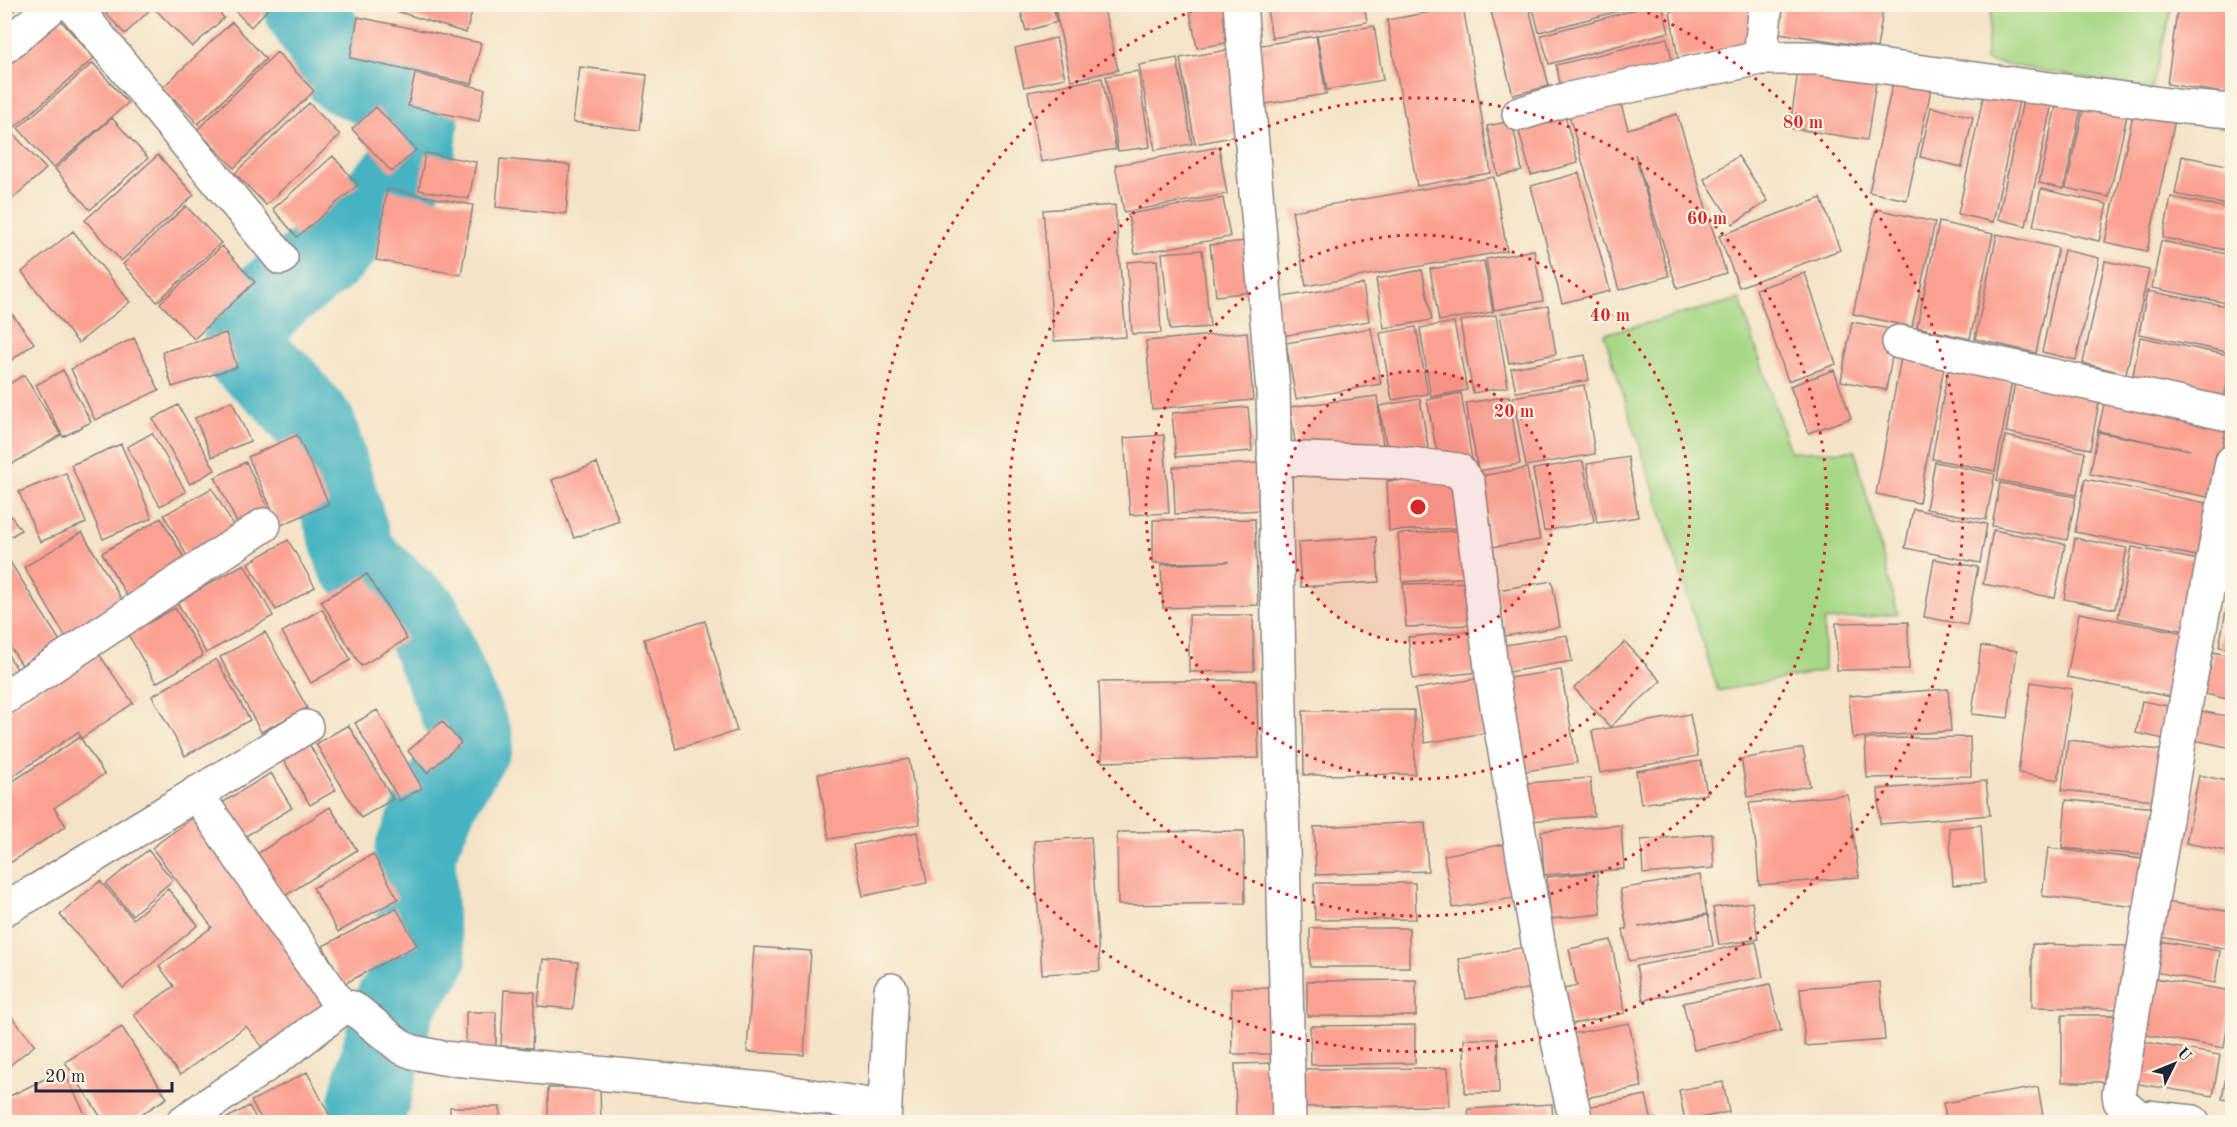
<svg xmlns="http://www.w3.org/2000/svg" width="2237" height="1127" font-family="'Old Standard TT',serif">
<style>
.green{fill:#a6d785;stroke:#647c60;stroke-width:1.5}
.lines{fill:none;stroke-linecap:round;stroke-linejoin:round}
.river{stroke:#45b3c1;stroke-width:81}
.building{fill:#fba192}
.street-casing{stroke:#8b8280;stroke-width:36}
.street{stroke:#fff;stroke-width:33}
.ring{fill:none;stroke:#d62828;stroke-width:3;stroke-dasharray:3 6}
.centre{fill:#d62828;stroke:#fcf5e5;stroke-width:3}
.ring-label{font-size:18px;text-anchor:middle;font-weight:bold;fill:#d62828;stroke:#fcf5e5;stroke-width:4.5;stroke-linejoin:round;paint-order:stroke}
</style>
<rect width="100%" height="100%" fill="#fcf5e5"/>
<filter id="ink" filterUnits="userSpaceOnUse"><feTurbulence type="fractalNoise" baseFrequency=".0167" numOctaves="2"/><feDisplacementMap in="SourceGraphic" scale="12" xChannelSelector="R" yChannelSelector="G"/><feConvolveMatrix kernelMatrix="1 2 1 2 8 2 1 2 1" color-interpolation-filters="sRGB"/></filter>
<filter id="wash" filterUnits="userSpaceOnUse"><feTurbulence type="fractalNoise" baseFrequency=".008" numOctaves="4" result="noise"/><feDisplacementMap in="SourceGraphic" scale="24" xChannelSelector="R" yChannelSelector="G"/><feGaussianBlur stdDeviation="1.35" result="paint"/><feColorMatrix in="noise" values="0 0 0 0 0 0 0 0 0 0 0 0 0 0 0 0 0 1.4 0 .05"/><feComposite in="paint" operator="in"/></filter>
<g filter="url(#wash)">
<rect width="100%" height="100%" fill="#f4e3c6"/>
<!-- green -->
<path class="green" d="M1992 5H2172L2152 89 1985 61Z
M1740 299 1790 452 1855 451 1898 614 1824 621V671L1718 691 1604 334Z"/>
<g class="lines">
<!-- river -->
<path class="river" d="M305 4 304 7 345 75 396 97 418 123 414 164 323 258 271 297 247 327 242 351 282 386 316 427 356 559 421 617 473 741 439 797 415 851 418 931 426 959 395 1003 369 1101"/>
</g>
<g id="blocks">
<!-- building -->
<path class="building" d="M4 4H21L4 19Z
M97 4H156L125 34Z
M162 4H212L224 18 192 47 156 10Z
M228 4H273L251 27Z
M374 4H474L466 33Z
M1019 4H1052L1057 22 1026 31Z
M1054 4H1103L1118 70 1071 80Z
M1196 4H1230L1238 41 1197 48 1189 6Z
M1266 4H1364L1367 22 1272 38Z
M1489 4H1528L1549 86 1513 95Z
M1532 4H1642V5L1539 32Z
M1656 4H1662L1669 32 1549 64 1541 35Z
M1712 4H1753L1760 46 1678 59 1670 11Z
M1784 4H1884L1877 48 1779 33Z
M2178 4H2232V67L2229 94 2167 84Z
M1463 6 1491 173 1417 186 1387 20Z
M55 14 94 58 14 128 4 117V59Z
M358 17 481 43 472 84 350 58Z
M232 22 266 59 198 124 163 87Z
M1374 26 1383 80 1327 90 1317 35Z
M1316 36 1326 94 1260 105 1250 47Z
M1056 38 1065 78 1024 87 1015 48Z
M1667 38 1674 69 1563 96 1556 65Z
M1233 49 1247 134 1195 144 1180 58Z
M277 52 314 91 234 168 197 130Z
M1177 58 1192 144 1155 150 1139 65Z
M93 63 128 103 53 168 18 128Z
M1799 63 1877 75 1867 140 1790 128Z
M580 67 647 75 640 130 573 122Z
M1138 71 1150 147 1118 151 1106 76Z
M415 74 485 89 479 121 408 106Z
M1894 77 1932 85 1907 200 1869 192Z
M1102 78 1116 149 1041 162 1028 92Z
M1986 84 2021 91 1993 222 1958 214Z
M2025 91 2053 98 2026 226 1998 219Z
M1620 101 1628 129 1677 114 1726 273 1677 288 1635 154 1669 276 1619 290 1569 115Z
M2057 101 2082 105 2064 189 2039 183Z
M2085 102 2128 111 2109 197 2066 188Z
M309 103 340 135 266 205 235 173Z
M2135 106 2176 115 2147 251 2105 242Z
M376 107 416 150 392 172 352 129Z
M1931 107 1973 117 1962 167 1920 157Z
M1563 109 1578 163 1531 175 1516 121Z
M112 118 148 158 90 210 55 169Z
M1512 121 1522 171 1498 176 1487 126Z
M4 124 46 169 4 206Z
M1219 147 1227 194 1124 212 1115 165Z
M425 153 476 162 469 199 419 190Z
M158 155 194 195 121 261 85 220Z
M333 156 358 185 297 237 273 209Z
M1738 156 1768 201 1733 224 1704 179Z
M2182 156 2232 166V206L2175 194Z
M500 159 570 165 566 214 496 207Z
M1579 173 1610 291 1562 303 1531 186Z
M1494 177 1507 251 1306 286 1292 211Z
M387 189 473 205 461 275 376 260Z
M2041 189 2107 204 2099 241 2033 226Z
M2171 197 2232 209V251L2163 238Z
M1223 198 1230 237 1135 254 1128 214Z
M1821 198 1840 250 1739 287 1719 236Z
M1115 205 1126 337 1054 341 1043 210Z
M186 206 221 243 157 302 123 264Z
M1876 209 1935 222 1912 327 1853 314Z
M1939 222 1993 234 1970 339 1917 327Z
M73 231 130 302 78 343 22 272Z
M1997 234 2058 248 2036 353 1975 339Z
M1245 241 1251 292 1216 296 1210 245Z
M2161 241 2232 255V304L2152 288Z
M222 246 255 282 194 339 160 303Z
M1202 250 1210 327 1170 330 1162 253Z
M1534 250 1543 301 1494 310 1486 259Z
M2064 250 2099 258 2076 360 2042 352Z
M1157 260 1161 333 1132 334 1127 262Z
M1484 261 1493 312 1439 321 1430 269Z
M2105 261 2149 270 2126 374 2083 363Z
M1422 270 1432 320 1384 328 1376 279Z
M1805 273 1836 364 1788 381 1756 289Z
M1363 284 1369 321 1282 336 1276 298Z
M2147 291 2232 307V353L2139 334Z
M1548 306 1556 354 1509 363 1500 314Z
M12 314 34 343 4 366V320Z
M1496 315 1508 387 1473 393 1460 321Z
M1454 322 1467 390 1431 397 1420 328Z
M1852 322 1897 330 1886 390 1841 381Z
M1416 327 1428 394 1392 400 1380 333Z
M1371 328 1381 384 1296 399 1286 343Z
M1247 332 1253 400 1152 409 1146 341Z
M226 333 237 367 172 387 162 352Z
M2140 337 2232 356 2224 399 2132 381Z
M134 338 159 390 95 420 71 369Z
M1585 355 1589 380 1516 392 1511 368Z
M1901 358 1944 367 1919 503 1876 494Z
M63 370 91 422 63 437 36 385Z
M1834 370 1851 418 1808 433 1790 386Z
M1948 370 2012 382 1995 471 1932 459Z
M24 375 61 435 9 466 4 458V387Z
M2015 382 2100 398 2090 449 2006 432Z
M1584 385 1595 454 1526 466 1513 397Z
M1461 393 1472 459 1439 464 1427 400Z
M2106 395 2228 418 2221 455 2216 454 2208 497 2090 474 2098 432 2190 450 2098 431Z
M1377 396 1383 445 1297 456 1290 407Z
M1509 396 1520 464 1478 471 1466 403Z
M1420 399 1429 452 1389 459 1379 406Z
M232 401 250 441 212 457 195 418Z
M178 405 215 470 190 484 153 419Z
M1248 407 1252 451 1176 457 1172 413Z
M152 433 186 492 160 506 127 447Z
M297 435 329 504 279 526 248 457Z
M1164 435 1169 513 1130 515 1124 438Z
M2005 436 2085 452 2077 495 1997 480Z
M121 444 152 518 103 539 71 465Z
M1628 457 1638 517 1597 523 1587 464Z
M1583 461 1594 522 1544 531 1533 469Z
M246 462 270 512 239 527 215 477Z
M1935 462 1995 474 1986 520 1926 509Z
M597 463 619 521 574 538 552 480Z
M1261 463 1264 510 1175 514 1173 467Z
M1527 468 1540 540 1493 547 1480 476Z
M66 473 86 523 40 542 19 492Z
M1459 478 1461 528 1389 531 1387 481Z
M2085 479 2212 504 2202 557 2075 532Z
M2000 483 2076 497 2067 540 1992 526Z
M212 488 239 536 191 563 164 515Z
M4 506 21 530 4 541Z
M1913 509 1987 524 1980 563 1905 548Z
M161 518 190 568 131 603 102 553Z
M1255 519 1258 605 1163 608 1161 565 1229 562 1153 563V520Z
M1467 530 1471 577 1402 582 1398 534Z
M1993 530 2065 544 2055 598 1983 584Z
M82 532 128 610 69 643 24 567Z
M1376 537 1379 582 1301 587 1298 542Z
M2075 538 2127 548 2115 609 2064 599Z
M288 540 315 587 276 610 248 563Z
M2132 547 2199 560 2185 631 2118 618Z
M7 557 60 641 22 665 4 638V558Z
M1934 559 1978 567 1967 625 1924 617Z
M244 564 273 616 206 653 177 602Z
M367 574 407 639 361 666 321 601Z
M1552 581 1560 627 1505 636 1497 590Z
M1474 582 1477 625 1406 627 1403 584Z
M2231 585H2232V649L2219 647Z
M175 608 203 656 156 683 128 634Z
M322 609 351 660 311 683 282 632Z
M2079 613 2195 635 2183 699 2067 677Z
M1189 615H1253L1254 671 1189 672Z
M705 621 737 731 676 749 644 639Z
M1908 622 1909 669 1837 670 1836 623Z
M1475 631 1480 672 1413 679 1408 637Z
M265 632 307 708 261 732 220 657Z
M1567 635 1572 661 1503 673 1499 646Z
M1625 642 1661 681 1610 727 1574 688Z
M1981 646 2017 651 2008 718 1972 714Z
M4 649 23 678 4 690Z
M96 650 133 703 82 738 78 732 4 782V713Z
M2213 652 2232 656V700L2205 694Z
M216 659 250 720 185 756 152 696Z
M1561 670 1577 763 1520 772 1503 679Z
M1481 678 1491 732 1425 743 1415 689Z
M1256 680 1259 758 1102 762 1099 682Z
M2031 682 2072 689 2058 780 2018 773Z
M1948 689 1951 731 1853 738 1849 696Z
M2142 701 2179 708 2173 741 2136 733Z
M377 710 422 788 400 801 355 723Z
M1414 710 1415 774 1304 775 1303 711Z
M2200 711 2232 717V748L2194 740Z
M1690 714 1698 756 1600 773 1592 731Z
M442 721 461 743 427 773 408 751Z
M348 725 393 799 361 818 316 744Z
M80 737 104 774 54 808 66 826 4 867V787Z
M1970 737 1971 776 1867 778 1865 739Z
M306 739 336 790 310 805 280 754Z
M2068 740 2169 751 2164 801 2062 790Z
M1803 748 1810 786 1748 797 1741 759Z
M909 759 920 824 829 839 818 774Z
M1701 761 1707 794 1641 804 1636 771Z
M271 773 292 808 241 839 220 804Z
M2199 775 2232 782V852L2186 843Z
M1590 778 1594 816 1530 821 1527 783Z
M1986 781 1990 815 1880 824 1878 789Z
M1848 795 1859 877 1759 885 1756 845 1749 803Z
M2066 800 2157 808 2154 856 2062 848Z
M330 807 357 850 285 896 257 854Z
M195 816 338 1005 269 1056 246 1026 180 1075 134 1015 174 986 159 966 212 927 152 848Z
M1425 822 1428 871 1316 875 1314 827Z
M1621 825 1624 869 1544 875 1541 831Z
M1981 825 1985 883 1953 885 1949 828Z
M1244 831 1245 903 1118 905 1117 832Z
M917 832 927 883 863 896 853 845Z
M1712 834 1714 868 1643 874 1641 840Z
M1091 837 1100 971 1042 974 1034 841Z
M1505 844 1514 898 1453 908 1444 855Z
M2048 848 2150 860 2145 908 2042 896Z
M148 850 173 880 132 915 106 884Z
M373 854 398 899 338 932 313 888Z
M1597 872 1601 914 1551 919 1547 877Z
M1700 875 1707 914 1638 927 1708 915 1713 946 1629 961 1623 929H1627L1620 889Z
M100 881 133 919 168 889 198 925 123 988 60 915Z
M1314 883H1415L1416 919 1315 920Z
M1752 902 1758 939 1719 945 1713 908Z
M2166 902 2232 912 2229 949 2160 937Z
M396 908 417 945 344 984 323 946Z
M1310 928H1409V967H1310Z
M1611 940 1625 1013 1572 1024 1564 989 1577 986 1569 949Z
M2159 941 2220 951 2215 983 2154 972Z
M1756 942 1763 977 1643 1000 1636 966Z
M2032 944 2126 946 2125 1009 2032 1007Z
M754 947 811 951 804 1055 747 1052Z
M1525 947 1533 988 1466 999 1459 959Z
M543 959 578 962 573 1009 538 1006Z
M2154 978 2232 991 2224 1048 2145 1035Z
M1416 980V1016H1307V981Z
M1880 982 1885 1040 1805 1046 1800 988Z
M1770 984 1781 1031 1694 1050 1683 1003Z
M1231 988H1272L1273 1054H1232Z
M504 990 535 992 532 1048 501 1046Z
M4 1008 35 1045 4 1070Z
M466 1012H496V1051H466Z
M2062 1015H2114L2115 1082H2062Z
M1629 1023 1642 1087 1585 1098 1571 1034Z
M1415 1025V1063L1311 1065 1310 1026Z
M122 1027 167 1098 129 1122H104L65 1062Z
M1464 1039H1498L1499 1093H1465Z
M2145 1042 2220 1055 2213 1096 2138 1084Z
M2231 1046H2232V1101L2222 1099Z
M1277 1063V1122H1236L1235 1064Z
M1448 1068 1449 1106 1302 1107V1069Z
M63 1070 89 1122H4V1099Z
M307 1072 333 1122H263L251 1101Z
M1723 1082 1729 1112 1685 1121 1679 1090Z
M2038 1087 2044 1122H1947L1943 1103Z
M548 1088H600L601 1122H548Z
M1646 1095 1652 1122H1585L1582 1108Z
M1552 1104 1553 1122H1469L1468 1109Z
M249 1106 258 1122H220Z
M450 1107H500V1122H450Z"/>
</g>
</g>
<g filter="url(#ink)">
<use href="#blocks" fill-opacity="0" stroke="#8b8280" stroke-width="1.5"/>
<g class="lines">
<defs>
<path id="street" d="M72 4 281 258
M1240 4 1273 390 1289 1122
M4 47 55 4
M1760 58 1766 4
M1519 114 1565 100 1760 58H1819L2184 107 2232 111
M1899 342 2232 415
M1274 458 1393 462 1458 470 1468 483 1493 683 1545 982 1576 1122
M4 698 264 525
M196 793 342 1008
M4 909 38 890 306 727
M183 1122 291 1048 342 1008 349 1007 357 1011 401 1047 413 1052 443 1058 772 1090 883 1107
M884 1122 891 990
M2193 1122 2137 1116 2120 1101 2119 1094 2187 696 2232 462"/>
</defs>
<!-- street casing -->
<use href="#street" class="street-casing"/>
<!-- street -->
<use href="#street" class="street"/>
</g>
</g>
<!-- distance rings -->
<circle cx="1418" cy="507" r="136" fill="#d62828" fill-opacity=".12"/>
<g class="ring">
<circle cx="1418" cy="507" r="136"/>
<circle cx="1418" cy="507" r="272"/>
<circle cx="1418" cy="507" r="409"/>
<path d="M1631 5A545 545 0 1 1 1205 5"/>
</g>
<circle cx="1418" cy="507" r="9" class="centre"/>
<g class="ring-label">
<text x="1803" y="128">80 m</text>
<text x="1707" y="224">60 m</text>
<text x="1610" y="321">40 m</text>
<text x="1514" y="417">20 m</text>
</g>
<!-- margin -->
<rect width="2237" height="1127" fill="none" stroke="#fcf5e5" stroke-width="24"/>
<!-- north arrow -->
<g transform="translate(2174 1064) rotate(47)" stroke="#fcf5e5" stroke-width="4.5" paint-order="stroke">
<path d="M0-4.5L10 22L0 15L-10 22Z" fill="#22223b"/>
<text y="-9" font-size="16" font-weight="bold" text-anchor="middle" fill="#22223b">U</text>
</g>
<!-- scale -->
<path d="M36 1082v9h136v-9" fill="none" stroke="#22223b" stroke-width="3"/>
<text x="45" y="1082" font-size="18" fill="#22223b" stroke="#fcf5e5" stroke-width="4.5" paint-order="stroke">20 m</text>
</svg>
